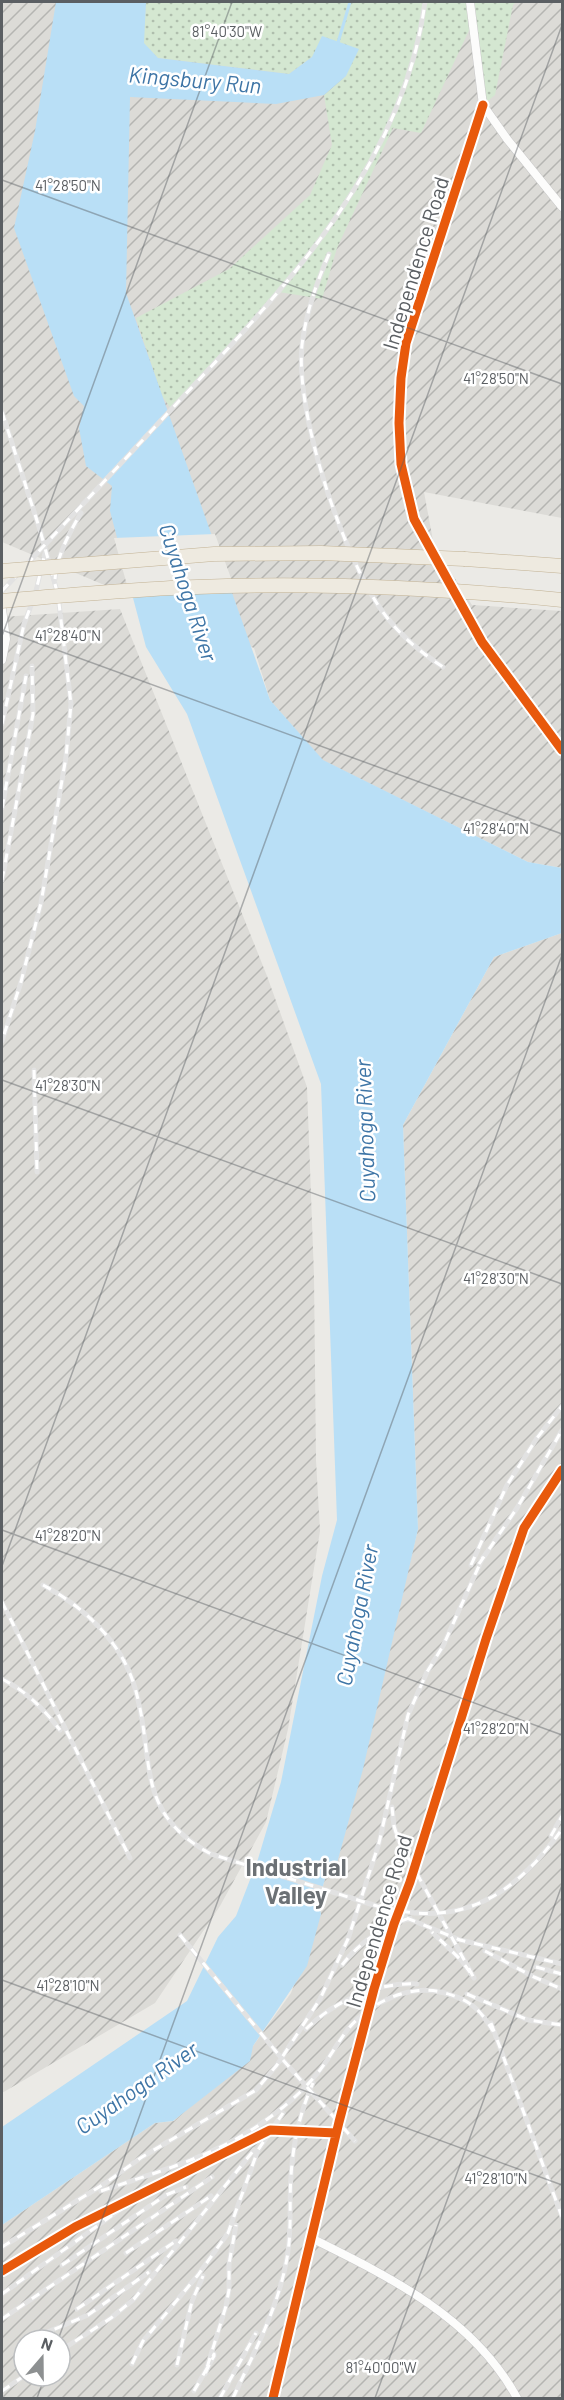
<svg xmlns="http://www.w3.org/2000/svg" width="564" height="2400" font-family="Barlow,sans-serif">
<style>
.industrial{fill:url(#industrial-furrows);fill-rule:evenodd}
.grass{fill:url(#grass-dots)}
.water{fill:#b9dff6}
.pier{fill:#ebeae6}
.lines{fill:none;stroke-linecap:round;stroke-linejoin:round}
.stream{stroke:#b9dff6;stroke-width:3}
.minor-casing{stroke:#c8c8c8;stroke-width:9}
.motorway-casing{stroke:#c2b294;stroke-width:15}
.minor{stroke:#fcfcfb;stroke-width:8}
.motorway{stroke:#eeeae0;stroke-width:14}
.rail-casing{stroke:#e2e2e2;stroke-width:5}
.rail{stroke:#fff;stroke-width:3;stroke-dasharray:9;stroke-linecap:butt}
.motorway-bridge-casing{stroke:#c2b294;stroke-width:15;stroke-linecap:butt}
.motorway-bridge{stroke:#eeeae0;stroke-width:14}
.cycleway-casing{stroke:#fff;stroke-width:13}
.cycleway{stroke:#e8590c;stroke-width:9}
.ticks{fill:none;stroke:#5b5f63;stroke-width:1.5;stroke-opacity:0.45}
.labels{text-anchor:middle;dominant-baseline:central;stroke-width:5;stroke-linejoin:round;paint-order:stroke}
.street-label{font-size:21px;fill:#5b5f63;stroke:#fff}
.water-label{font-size:22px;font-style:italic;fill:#3e75a6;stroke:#fff}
.quarter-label{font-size:24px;font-weight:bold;fill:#6c7175;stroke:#fff}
.ticks-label{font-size:15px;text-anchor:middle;fill:#5b5f63;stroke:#fff;stroke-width:5;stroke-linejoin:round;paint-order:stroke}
</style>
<defs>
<pattern id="industrial-furrows" width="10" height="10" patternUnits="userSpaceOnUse" patternTransform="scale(1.5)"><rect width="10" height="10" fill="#dcdbd7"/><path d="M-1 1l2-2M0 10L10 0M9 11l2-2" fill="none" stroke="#b5b5b2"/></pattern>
<pattern id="grass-dots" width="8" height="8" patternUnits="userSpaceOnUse" patternTransform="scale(1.5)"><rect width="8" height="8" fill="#d4e7d1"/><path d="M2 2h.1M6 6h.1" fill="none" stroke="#afbead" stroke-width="1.8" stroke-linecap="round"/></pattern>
</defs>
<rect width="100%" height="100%" fill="#ebeae6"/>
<!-- industrial -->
<path class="industrial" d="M2 2H562V518L424 492 434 546 472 605 562 611V868L528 862 322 760 270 700 254 648 2 542Z
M120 609 267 976 307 1087 314 1276 316 1460 320 1531 288 1729 266 1822 220 1906 155 2003 2 2093V617Z
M562 933V2398H2V2225L155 2123 174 2121 253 2046 291 1993 321 1914 318 1902 325 1879 337 1863 418 1529 403 1125 494 957ZM24 2340H60V2376H24Z"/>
<!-- grass -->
<path class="grass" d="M146 2H516L513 5 495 95 483 105 472 24 421 133 393 128 337 248 322 299 279 292 172 410 162 396 136 318 229 269 310 195 332 145 324 95 346 76 312 57 289 74 158 58 143 43Z"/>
<!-- water -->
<path class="water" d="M56 2H146L144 43 158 58 289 74 312 57 322 36 359 49 346 76 324 95 276 104 130 97 126 293 270 700 323 760 528 862 562 868V933L494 957 403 1125 418 1529 363 1769 337 1863 325 1879 318 1902 321 1914 307 1966 253 2046 250 2061 173 2121 155 2123 2 2225V2127L187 2001 218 1937 236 1916 258 1859 281 1782 322 1576 337 1520 321 1084 187 714 146 647 110 511 112 486 86 466 79 428 84 406 74 396 14 228 35 131Z"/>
<!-- pier -->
<path class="pier" d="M215 534 236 592 183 593 130 596 114 538Z"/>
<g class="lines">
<!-- stream -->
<path class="stream" d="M337 46 350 2"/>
<defs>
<path id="minor" d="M470 2 483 105 507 139 562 207
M483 105 406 343 401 378 399 423 401 464 414 519 482 642 562 750
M2 609 6 639 2 660
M311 2238C390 2277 474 2318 517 2398
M2 2271 75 2227 270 2130 336 2133
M273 2398 339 2122 374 1989 394 1924 410 1882 486 1639 524 1528 562 1470"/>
<path id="motorway" d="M465 559 562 566"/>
</defs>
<!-- minor casing -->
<use href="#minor" class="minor-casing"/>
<!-- motorway casing -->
<use href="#motorway" class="motorway-casing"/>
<!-- minor -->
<use href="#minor" class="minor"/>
<!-- motorway -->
<use href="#motorway" class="motorway"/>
<defs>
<path id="rail" d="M329 254C316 284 306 313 302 345 295 412 341 549 378 605 395 631 417 650 443 667
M2 412 40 530 58 595 71 704 66 757 41 903 21 982 2 1041
M55 579C57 556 69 533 81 513
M2 591C61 527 120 465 179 401 286 287 404 164 425 2
M2 724 24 624 35 595 45 553
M2 808 26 676
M2 880 33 714 32 666
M34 1070 37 1172
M479 1564 517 1508 562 1430
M471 1565 507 1485 537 1438 562 1406
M43 1585C84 1607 122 1642 135 1688 156 1760 133 1812 211 1854L380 1907 460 1940 562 1964
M2 1602 130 1858
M2 1679C26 1691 44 1709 60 1730
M392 1807 394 1826 398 1839 474 1978 462 1961 432 1932
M551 1836 562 1816
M401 1911C473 1924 523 1885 562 1829
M180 1935 283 2060 355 2141
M485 1951 534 1977 562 1989
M342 1965C360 1942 382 1927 410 1918
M536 1967 562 1974
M467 1994 528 2020 562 2025
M491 2023 562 2217
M306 2029C335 2001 376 1982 417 1984
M101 2191C154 2173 209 2158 256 2127 280 2111 302 2093 320 2070 330 2057 338 2042 348 2029 371 2002 410 1983 445 1993 470 2000 480 2009 493 2031
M2 2247 104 2184 142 2157 256 2090 277 2065 320 1999 348 1939 379 1843 408 1715 427 1672 443 1646 483 1557
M126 2253 211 2196
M62 2265 166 2195 186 2187
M2 2294 170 2174
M77 2309 176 2241
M2 2319 212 2177
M38 2336 88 2315 149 2272
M60 2351 111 2318 134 2299 254 2150
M132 2364 143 2341 198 2275 228 2233 258 2150 283 2113
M177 2365 192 2301 203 2276
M2 2391 24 2376
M194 2391 214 2356V2354L205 2374 226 2306 229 2290V2264L236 2225
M220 2398 256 2333
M233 2398C254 2352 278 2309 287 2258 292 2230 289 2203 291 2176 293 2143 300 2112 313 2083"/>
</defs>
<!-- rail casing -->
<use href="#rail" class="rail-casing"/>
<!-- rail -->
<use href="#rail" class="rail"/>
<defs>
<path id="motorway-bridge" d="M2 571 214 554 321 553 465 559
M2 601C67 595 132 589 197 587 319 582 441 588 562 600"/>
</defs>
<!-- motorway-bridge casing -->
<use href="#motorway-bridge" class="motorway-bridge-casing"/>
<!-- motorway-bridge -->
<use href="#motorway-bridge" class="motorway-bridge"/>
<defs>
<path id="cycleway" d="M483 105 406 343 401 378 399 423 401 464 414 519 482 642 562 750
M2 2271 75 2227 270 2130 336 2133
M273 2398 339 2122 374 1989 394 1924 410 1882 486 1639 524 1528 562 1470"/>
</defs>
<!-- cycleway casing -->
<use href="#cycleway" class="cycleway-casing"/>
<!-- cycleway -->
<use href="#cycleway" class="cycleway"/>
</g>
<!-- ticks -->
<path class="ticks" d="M2 180 562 384M2 630 562 834M2 636 232 2M2 1080 562 1284M2 1530 562 1735M2 1566 562 25M2 1980 562 2185M58 2340 562 955M37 2398 45 2376M375 2398 562 1885"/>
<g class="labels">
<!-- street labels -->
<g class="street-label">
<text transform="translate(415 263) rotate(-73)">Independence Road</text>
<text transform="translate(378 1921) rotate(-73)">Independence Road</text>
</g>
<!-- water labels -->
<g class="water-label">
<text transform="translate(195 79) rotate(5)">Kingsbury Run</text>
<text transform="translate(189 592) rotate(72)">Cuyahoga River</text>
<text transform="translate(364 1131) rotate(-92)">Cuyahoga River</text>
<text transform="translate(356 1615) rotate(-79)">Cuyahoga River</text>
<text transform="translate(136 2087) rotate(-35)">Cuyahoga River</text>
</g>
<!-- quarter labels -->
<g class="quarter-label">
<text x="296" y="1866">Industrial<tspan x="296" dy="28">Valley</tspan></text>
</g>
</g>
<g class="ticks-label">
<text x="227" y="37">81°40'30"W</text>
<text x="68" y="191">41°28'50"N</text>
<text x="496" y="384">41°28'50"N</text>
<text x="68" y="641">41°28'40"N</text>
<text x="496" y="834">41°28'40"N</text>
<text x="68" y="1091">41°28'30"N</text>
<text x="496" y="1284">41°28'30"N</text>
<text x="68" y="1541">41°28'20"N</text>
<text x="496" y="1734">41°28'20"N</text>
<text x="68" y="1991">41°28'10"N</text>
<text x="496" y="2184">41°28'10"N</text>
<text x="381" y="2373">81°40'00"W</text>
</g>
<!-- border -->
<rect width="564" height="2400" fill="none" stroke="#5b5f63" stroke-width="6"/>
<!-- north arrow -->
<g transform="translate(42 2358) rotate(20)"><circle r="28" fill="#ffffff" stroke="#bdbfc1" stroke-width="1.5"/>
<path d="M0-4.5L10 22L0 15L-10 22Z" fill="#8d9091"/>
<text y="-9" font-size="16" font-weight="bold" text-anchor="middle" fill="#5b5f63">N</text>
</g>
</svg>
